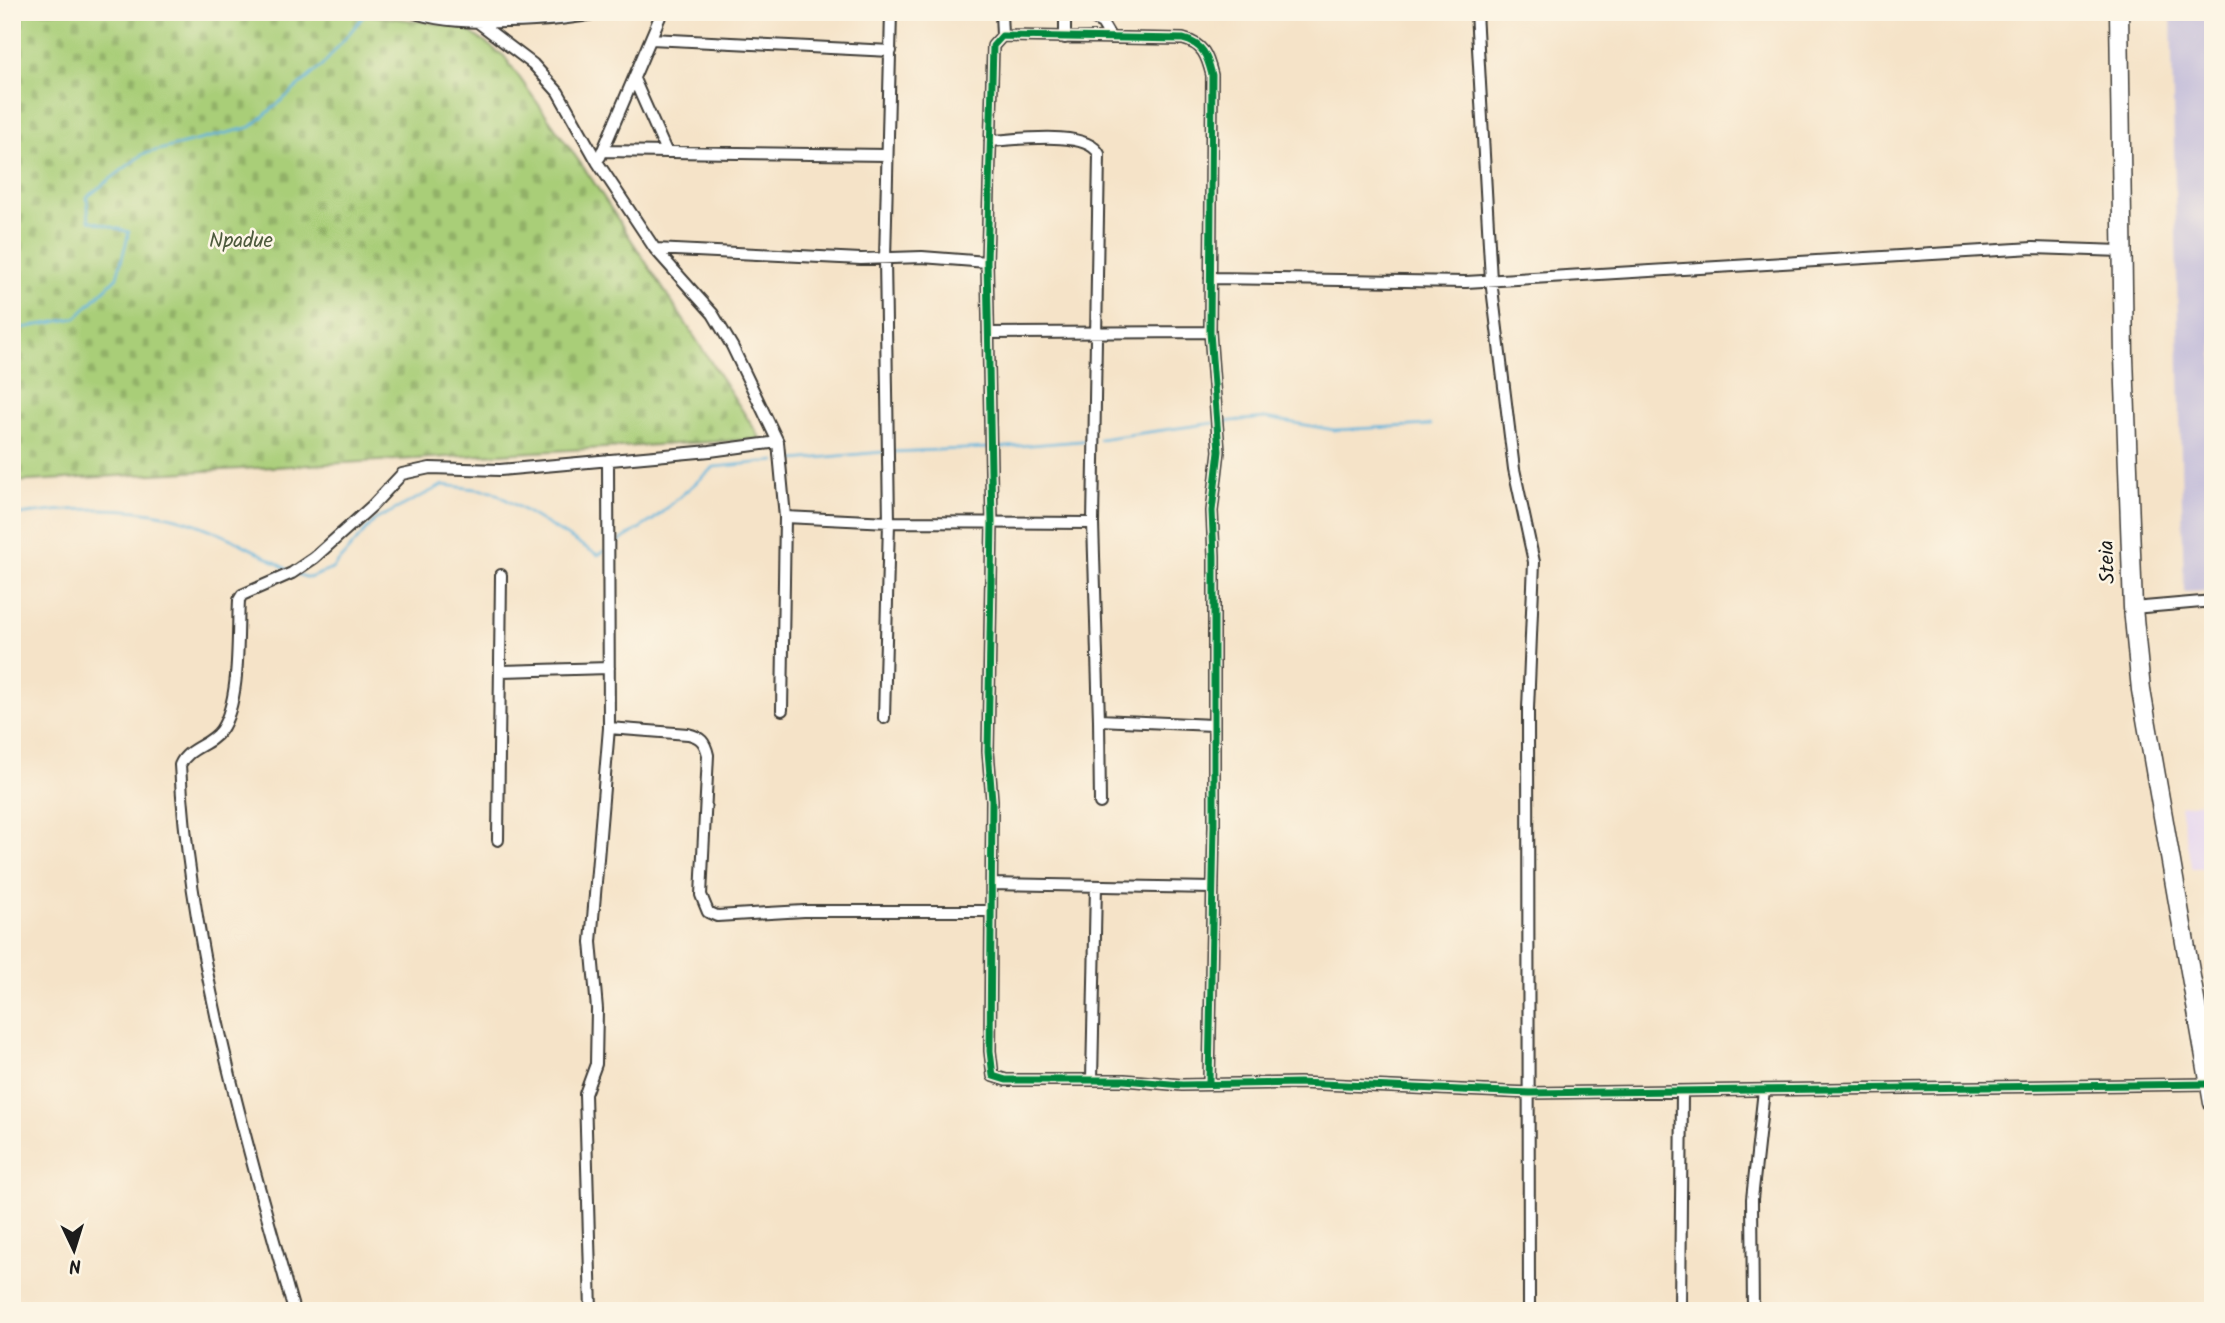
<svg xmlns="http://www.w3.org/2000/svg" width="2225" height="1323" font-family="Kalam,sans-serif">
<style>
.built{fill:#e3d3f2}
.industrial{fill:#c6c0da}
.cemetery{fill:url(#cemetery-stones);stroke:#62754a;stroke-width:2}
.lines{fill:none;stroke-linecap:round;stroke-linejoin:round}
.stream{stroke:#60b3dc;stroke-width:2.5}
.minor-casing{stroke:#3d3a36;stroke-width:14}
.primary-casing{stroke:#3d3a36;stroke-width:21}
.minor{stroke:#fff;stroke-width:10}
.primary{stroke:#fff;stroke-width:18}
.cycleway-casing{stroke:#fcf5e5;stroke-width:11}
.cycleway{stroke:#00873e;stroke-width:7}
.labels{text-anchor:middle;dominant-baseline:central;stroke-width:5;stroke-linejoin:round;paint-order:stroke}
.park-label{font-size:21px;fill:#4d5a3c;stroke:#fcf5e5}
.street-label{font-size:21px;fill:#1c1c1c;stroke:#fcf5e5}
</style>
<defs>
<pattern id="cemetery-stones" width="16" height="16" patternUnits="userSpaceOnUse" patternTransform="scale(1.75)"><rect width="16" height="16" fill="#a9ce78"/><path d="M2 7V4a2 2 0 0 1 4 0v3zM10 15v-3a2 2 0 0 1 4 0v3z" fill="#91b067"/></pattern>
</defs>
<rect width="100%" height="100%" fill="#fcf5e5"/>
<filter id="ink" filterUnits="userSpaceOnUse"><feTurbulence type="fractalNoise" baseFrequency=".0143" numOctaves="2"/><feDisplacementMap in="SourceGraphic" scale="14" xChannelSelector="R" yChannelSelector="G"/><feConvolveMatrix kernelMatrix="1 2 1 2 8 2 1 2 1" color-interpolation-filters="sRGB"/></filter>
<filter id="wash" filterUnits="userSpaceOnUse"><feTurbulence type="fractalNoise" baseFrequency=".00686" numOctaves="4" result="noise"/><feDisplacementMap in="SourceGraphic" scale="28" xChannelSelector="R" yChannelSelector="G"/><feGaussianBlur stdDeviation="1.57" result="paint"/><feColorMatrix in="noise" values="0 0 0 0 0 0 0 0 0 0 0 0 0 0 0 0 0 1.4 0 .05"/><feComposite in="paint" operator="in"/></filter>
<g filter="url(#wash)">
<rect width="100%" height="100%" fill="#f5e3c8"/>
<!-- built -->
<path class="built" d="M2213 800V868L2192 869 2180 806Z"/>
<!-- industrial -->
<path class="industrial" d="M2171 12H2213V591L2184 592Z"/>
<!-- cemetery -->
<path class="cemetery" d="M12 12H346L463 27 504 56 591 178 761 439 12 482Z"/>
<g class="lines">
<!-- stream -->
<path class="stream" d="M12 330 76 318 117 277 129 232 89 220 87 197 143 154 251 127 323 65 367 12
M1221 422 1266 418 1334 430 1431 425
M1099 439 1214 423
M995 448 1093 440
M890 452 988 448
M782 461 883 452
M12 516C71 507 141 503 199 525 230 537 261 553 290 571
M610 547 653 520 714 467 775 461
M296 574 309 578 332 569 375 520 443 485 492 491 598 555 605 551"/>
</g>
</g>
<g filter="url(#ink)">
<g class="lines">
<defs>
<path id="minor" d="M412 12C456 28 557 23 602 12
M1001 12 1002 36
M1065 12V38
M1081 12 1102 23 1111 38
M1476 12 1491 280 1514 469 1534 562 1528 709 1529 1311
M479 23 533 64 558 92 598 163 655 249 713 314 732 346 778 442 785 517 782 710
M651 39 891 51
M634 79 666 151
M990 141C1015 140 1087 129 1099 154L1093 523
M602 151 887 155
M600 157 662 12
M655 249 861 259 922 257 987 262
M1210 278 1466 282 2033 248 2122 251
M988 333 1210 332
M608 460 609 728
M785 517 889 522 1093 523 1099 720 1213 725
M2133 608 2213 601
M502 671 609 668
M884 718 889 522 885 259 891 12
M1099 720 1100 803
M498 840 501 575
M991 884 1213 888
M1092 1080 1096 886
M1209 1082 1214 826V556L1212 511 1219 451 1210 332 1212 75C1207 55 1203 44 1183 39L1002 36 993 46 987 262 992 523 988 751 992 800 990 1051 993 1076 1006 1080H1124L1182 1085 1299 1083 1530 1093 2209 1084
M294 1311C244 1136 189 946 180 765 188 747 210 746 221 730 241 700 237 635 239 600L242 595 292 573 314 558 372 506 402 474 430 468 500 470 710 451 778 442
M591 1311 585 1094 596 1064 597 1009 591 942 609 728 688 734C701 737 705 742 708 755L701 895 708 912 717 916 804 911H990
M1680 1311 1682 1091
M1753 1311 1752 1199 1764 1090"/>
<path id="primary" d="M2119 12 2124 357 2133 608 2141 690 2213 1103"/>
</defs>
<!-- minor casing -->
<use href="#minor" class="minor-casing"/>
<!-- primary casing -->
<use href="#primary" class="primary-casing"/>
<!-- minor -->
<use href="#minor" class="minor"/>
<!-- primary -->
<use href="#primary" class="primary"/>
<defs>
<path id="cycleway" d="M1209 1082 1214 826V556L1212 511 1219 451 1210 332 1212 75C1207 55 1203 44 1183 39L1002 36 993 46 987 262 992 523 988 751 992 800 990 1051 993 1076 1006 1080H1124L1182 1085 1299 1083 1530 1093 2209 1084"/>
</defs>
<!-- cycleway casing -->
<use href="#cycleway" class="cycleway-casing"/>
<!-- cycleway -->
<use href="#cycleway" class="cycleway"/>
</g>
</g>
<g class="labels">
<!-- park labels -->
<g class="park-label">
<text x="241" y="241">Npadue</text>
</g>
<!-- street labels -->
<g class="street-label">
<text transform="translate(2108 562) rotate(-92)">Steia</text>
</g>
</g>
<!-- margin -->
<rect width="2225" height="1323" fill="none" stroke="#fcf5e5" stroke-width="42"/>
<!-- north arrow -->
<g transform="translate(74 1250) rotate(176)" stroke="#fcf5e5" stroke-width="5" paint-order="stroke">
<path d="M0-5L12 26L0 18L-12 26Z" fill="#1c1c1c"/>
<text y="-10" font-size="19" font-weight="bold" text-anchor="middle" fill="#1c1c1c">N</text>
</g>
</svg>
